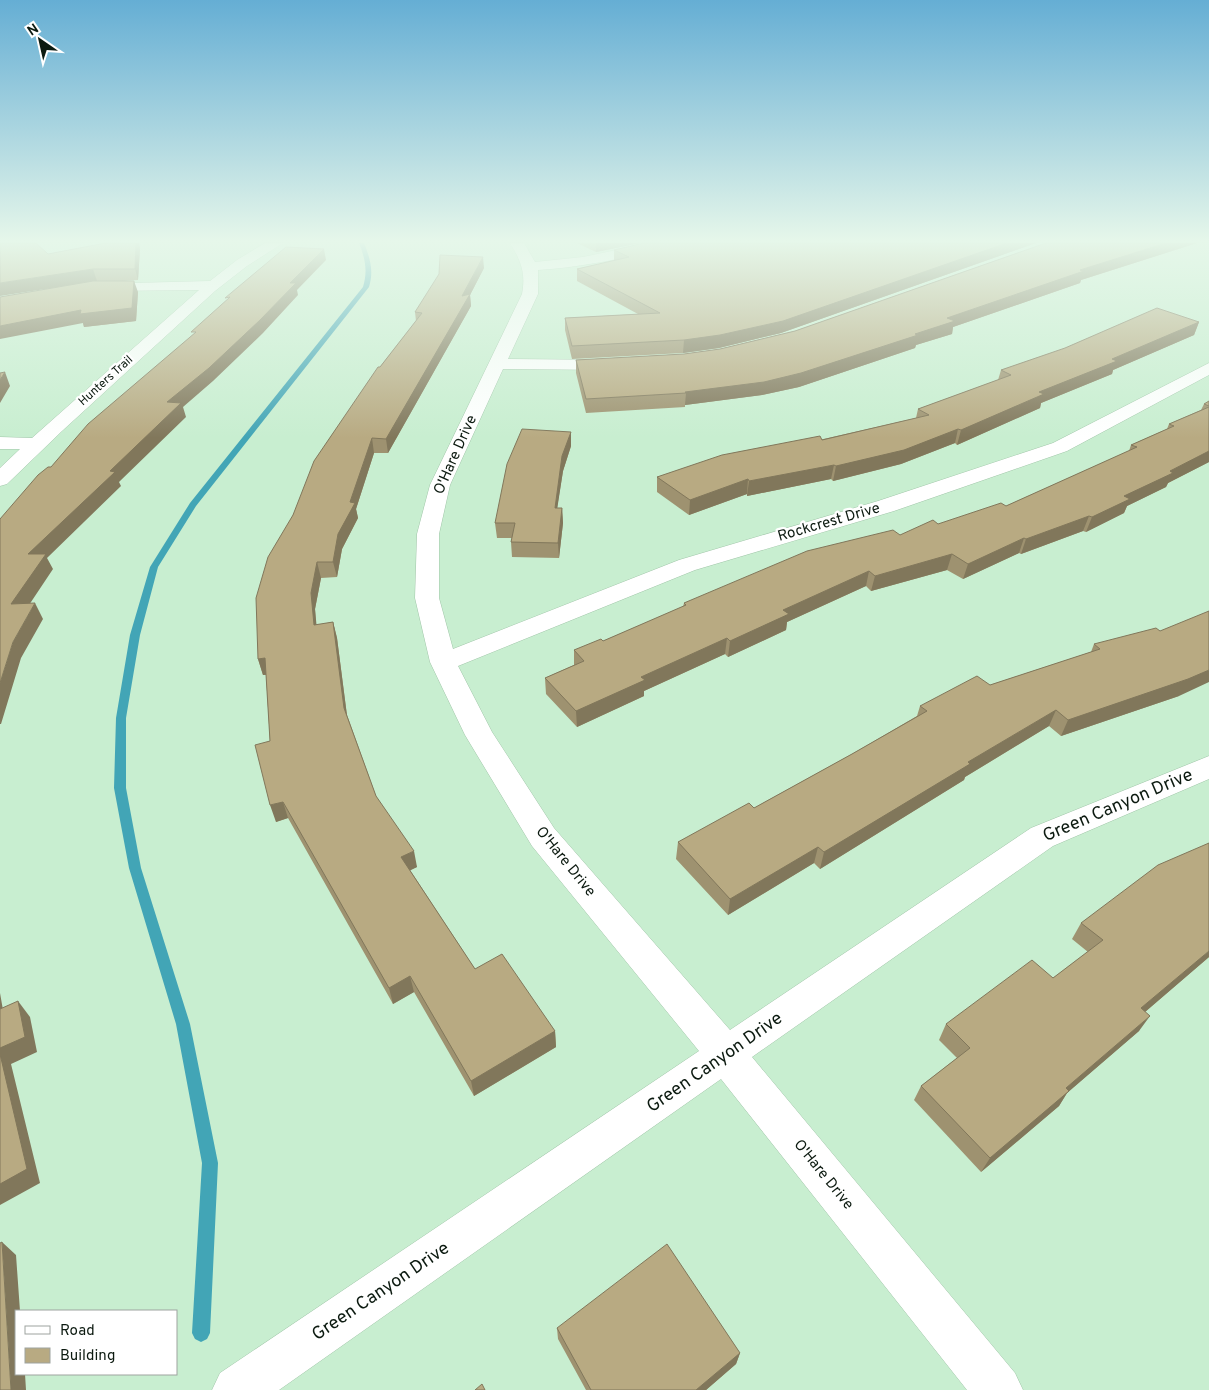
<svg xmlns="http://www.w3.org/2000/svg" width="1209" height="1390" font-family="Overpass,sans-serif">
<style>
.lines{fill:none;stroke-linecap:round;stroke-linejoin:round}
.stream{fill:#42a5b6;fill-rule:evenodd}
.minor-casing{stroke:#a0c5a8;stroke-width:1}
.minor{fill:#fff;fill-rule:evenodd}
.wall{fill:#9e9270}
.shaded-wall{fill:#81775b}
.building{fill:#b8aa82;stroke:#81775b}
.labels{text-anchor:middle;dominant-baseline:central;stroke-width:4.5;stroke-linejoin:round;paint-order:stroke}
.far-street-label{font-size:12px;fill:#0c1a10;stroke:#fff}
.street-label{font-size:15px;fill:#0c1a10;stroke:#fff}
.near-street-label{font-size:18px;fill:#0c1a10;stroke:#fff}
</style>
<rect width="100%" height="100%" fill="#c8eed0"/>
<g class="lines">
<!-- stream -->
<path class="stream" d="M359 243H364C370 258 374 271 369 287L196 506 158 567 140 635 126 718V788L141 868 190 1024 218 1163 210 1333 207 1339 201 1342 195 1339 192 1333 202 1163 176 1024 129 868 114 788 116 718 130 635 150 567 190 503 363 287C368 271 365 258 359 243Z"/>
<defs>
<path id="minor" d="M265 243H283L247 266 215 291 62 431 7 484 0 486V468L20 449H0V437L32 438 199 290 100 291 95 290 93 287 95 284 210 281 237 260Z
M510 243H524L535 262 583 257 650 243H673L671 246C627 258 583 267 538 270V294L508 359 614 360 620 361 623 365 620 369 614 370 503 369 450 485 439 534V598L453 649 679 560 878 501 1053 443 1209 363V375L1067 451 894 511 695 570 458 666 492 732 554 828 730 1030 1031 828 1209 756V779L1053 846 752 1057 1015 1373 1023 1390H967L721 1079 279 1390H212L220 1373 699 1051 532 846 465 735 430 662 415 598 417 534 430 485 522 294C526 273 521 261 510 243Z"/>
</defs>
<!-- minor casing -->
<use href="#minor" class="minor-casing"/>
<!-- minor -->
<use href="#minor" class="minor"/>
</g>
<!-- wall -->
<path class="wall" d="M106 243H139L140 249 138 280 124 281 138 292 136 321 84 327 83 323 46 289 48 254Z
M577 243H640L596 252Z
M644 243H1036L781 333 719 348 683 353 572 359 565 330V318L638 314 577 281V269L614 261V250Z
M1046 243H1197L1081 280 1080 283 953 327 952 334 916 345 915 348 799 387 762 395 685 405V407L586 413 576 373V360L684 354 720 349 795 331Z
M484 268 470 295 471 306 388 453H374L356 509 358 518 342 549 337 577 321 578 315 609 316 625 333 622 337 638 347 715 376 796 417 867 410 870 475 969 555 1031 556 1047 474 1096 414 992 393 1004 288 818 276 822 270 741 266 675H263L258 659 293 515 380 367 416 321 415 312Z
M1199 322 1194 335 1113 370 1112 374 1041 403 1040 408 957 445 955 443 901 464 833 481 831 479 747 496V494L689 515 657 492V477L916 418 918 409 998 380 1001 370Z
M1209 401V462L1168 483 1166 487 1127 506 1124 513 1086 532 1083 531 1021 554 1019 553 963 579 947 570 871 591 866 586 787 622 786 630 728 657 725 654 644 691V696L577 727 546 694 545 678 574 665V650L603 641 683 607 684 603 900 535 1006 506 1129 451 1131 445 1167 429 1169 424 1201 410 1204 404Z
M571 432V446L563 471 557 508H562L563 523 559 558 512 557 511 542 512 538H497L495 523Z
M1094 644 1179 696 1061 736 1049 726 965 777 964 780 820 869 814 863 728 915 676 859 678 842 754 808 852 754 917 716 920 706 990 685 1091 652Z
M1081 923 1209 957 1145 1012 1139 1031 1067 1093 1059 1106 981 1172 914 1100 921 1086 957 1058 939 1040 946 1024 1053 978 1088 952 1072 939Z
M557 1328 740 1353 736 1364 706 1390H586L558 1339Z"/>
<!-- shaded-wall -->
<path class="shaded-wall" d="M136 243H139L140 249 138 280 135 269Z
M596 243H640L596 252Z
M1007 243H1036L781 333 719 348 683 353 684 340Z
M1166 243H1197L1081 280 1080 283 953 327 952 334 916 345 915 348 799 387 762 395 685 405 686 393 685 392 915 334 947 318 1080 270Z
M324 249 326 260 297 290 298 295 263 333 213 381 183 407 186 417 119 482 121 486 47 558 53 569 19 620 11 604 28 554 110 471 167 402 290 283Z
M483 257 484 268 470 295 471 306 388 453 386 439Z
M93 269 97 281 0 296V283Z
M134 281 138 292 136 321 84 327 83 323 0 339V326Z
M1199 322 1194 335 1113 370 1112 374 1041 403 1040 408 957 445 961 430 1039 392 1112 359Z
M5 372 10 386 0 403V380Z
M958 429 955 443 901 464 833 481 836 466Z
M571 432V446L563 471 555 523V508L562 456Z
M372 438 374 453 356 509 358 518 342 549 337 577 333 562 338 534 350 502Z
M1209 451V462L1168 483 1166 487 1127 506 1124 513 1086 532 1092 517 1124 496 1170 471Z
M834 465 831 479 747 496 749 481Z
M748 479 747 494 689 515 690 500Z
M562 508 563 523 559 558 558 543Z
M1089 516 1083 531 1021 554 1026 539Z
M1024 538 1019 553 963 579 968 564Z
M952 554 947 570 871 591 875 576Z
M317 562 321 578 315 609 318 641 314 625 311 593Z
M869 571 866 586 787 622 786 630 728 657 730 641 783 610Z
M35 603 43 619 21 658 1 724H0V683L13 642Z
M333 622 337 638 348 724 344 708Z
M727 638 725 654 644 691V696L577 727 576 711 641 677Z
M265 658 270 674 263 675 258 659Z
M1209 670V682L1179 696 1061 736 1068 720Z
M1056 710 1049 726 965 777 964 780 820 869 824 852 968 762Z
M283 802 288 818 276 822 270 805Z
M818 847 814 863 728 915 730 899Z
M414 851 417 867 405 873 401 857Z
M1209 951V957L1131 1024 1141 1008Z
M410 976 414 992 393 1004 389 988Z
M0 993 6 1027 0 1019Z
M18 1001 30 1017 37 1052 11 1064 40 1183 0 1205V1048Z
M1150 1016 1139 1031 1067 1093 1059 1106 981 1172 990 1158 1066 1088Z
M555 1031 556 1047 474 1096 471 1081Z
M2 1242 16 1255 20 1311H16V1374H25L26 1390H11Z
M740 1353 736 1364 706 1390H696Z"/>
<!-- building -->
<path class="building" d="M0 243H36L48 254 106 243H136L135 269H93L0 283Z
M644 243H1007L783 321 720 335 684 340 572 346 565 318 660 313 577 269 629 257 614 250Z
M1046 243H1166L1080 270 1084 271 947 318 955 321 915 334 918 335 801 373 764 382 685 392 686 393 586 399 576 360 684 354 720 349 795 331Z
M286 247 324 249 290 283H296L260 320 209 368 167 402 181 403 110 471 115 472 28 554H46L11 604 35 603 13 642 0 683V519L38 475 48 467H51L88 424 196 332H191L230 297 225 298Z
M440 255 483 257 462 296 470 294 386 439 372 438 350 502 355 503 338 534 333 562H317L311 593 314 625 333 622 344 708 376 796 414 851 401 857 475 969 502 954 555 1031 471 1081 410 976 389 988 283 802 270 805 255 745 270 741 265 658 258 659 256 598 268 557 293 515 314 461 378 367H380L422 313 415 312 439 274Z
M93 281H134L132 308 80 314 81 310 0 326V297Z
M1157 308 1199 322 1112 359 1117 361 1039 392 1044 394 961 430 958 429 904 450 836 466 834 465 749 481 748 479 690 500 657 477 722 455 820 436 822 440 929 415 918 409 1011 375 1001 370 1065 348Z
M5 372 0 380V373Z
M1209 401V406L1204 404Z
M1209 407V451L1170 471 1173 473 1124 496 1130 499 1092 517 1089 516 1026 539 1024 538 968 564 952 554 875 576 869 571 783 610 789 614 730 641 727 638 641 677 645 680 576 711 545 678 584 661 574 650 601 639 603 641 686 605 684 603 807 551 893 530 900 535 933 520 938 524 1001 503 1006 506 1137 447 1131 445 1174 426 1169 424Z
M522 429 571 432 562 456 555 508H562L558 543 511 542 515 523H495L507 464Z
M1209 611V670L1188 679 1068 720 1056 710 968 762 970 764 824 852 818 847 730 899 678 842 749 803 754 808 852 754 927 711 920 706 977 676 990 685 1100 649 1094 644 1156 628 1160 631Z
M1209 843V951L1141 1008 1150 1016 1066 1088 1069 1091 990 1158 921 1086 970 1048 946 1024 1032 960 1053 978 1103 940 1081 923 1158 865Z
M18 1001 25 1037 0 1048V1009Z
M0 1054 27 1169 0 1184Z
M2 1242 11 1390H0V1243Z
M667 1244 740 1353 696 1390H591L557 1328Z
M482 1384 485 1390H475Z"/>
<!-- sky -->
<linearGradient id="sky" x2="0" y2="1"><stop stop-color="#65aed4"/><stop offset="0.55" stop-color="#e6f7ea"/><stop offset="1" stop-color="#e6f7ea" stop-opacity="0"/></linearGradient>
<rect width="1209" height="438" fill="url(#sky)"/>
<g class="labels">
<!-- far-street labels -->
<g class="far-street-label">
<text transform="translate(106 381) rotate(-42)">Hunters Trail</text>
</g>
<!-- street labels -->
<g class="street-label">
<text transform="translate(456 455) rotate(-66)">O'Hare Drive</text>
<text transform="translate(829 523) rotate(-16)">Rockcrest Drive</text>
<text transform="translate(565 862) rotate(51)">O'Hare Drive</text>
<text transform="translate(823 1175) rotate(51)">O'Hare Drive</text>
</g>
<!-- near-street labels -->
<g class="near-street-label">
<text transform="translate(1118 806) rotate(-23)">Green Canyon Drive</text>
<text transform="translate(715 1063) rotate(-35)">Green Canyon Drive</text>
<text transform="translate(381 1292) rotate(-34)">Green Canyon Drive</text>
</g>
</g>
<!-- legend -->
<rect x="15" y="1310" width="162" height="65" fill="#ffffff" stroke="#9ea39f"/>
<rect x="25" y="1326" width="25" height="8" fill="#ffffff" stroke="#9ea39f"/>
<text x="60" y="1335" font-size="15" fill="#0c1a10">Road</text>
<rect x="25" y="1348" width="25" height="15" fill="#b8aa82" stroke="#9ea39f"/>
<text x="60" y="1360" font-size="15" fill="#0c1a10">Building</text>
<!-- north arrow -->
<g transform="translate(40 40) rotate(326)" stroke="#ffffff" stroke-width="4" paint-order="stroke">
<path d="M0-4L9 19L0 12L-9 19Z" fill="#0c1a10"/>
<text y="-8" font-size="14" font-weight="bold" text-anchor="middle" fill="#0c1a10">N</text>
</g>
</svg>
